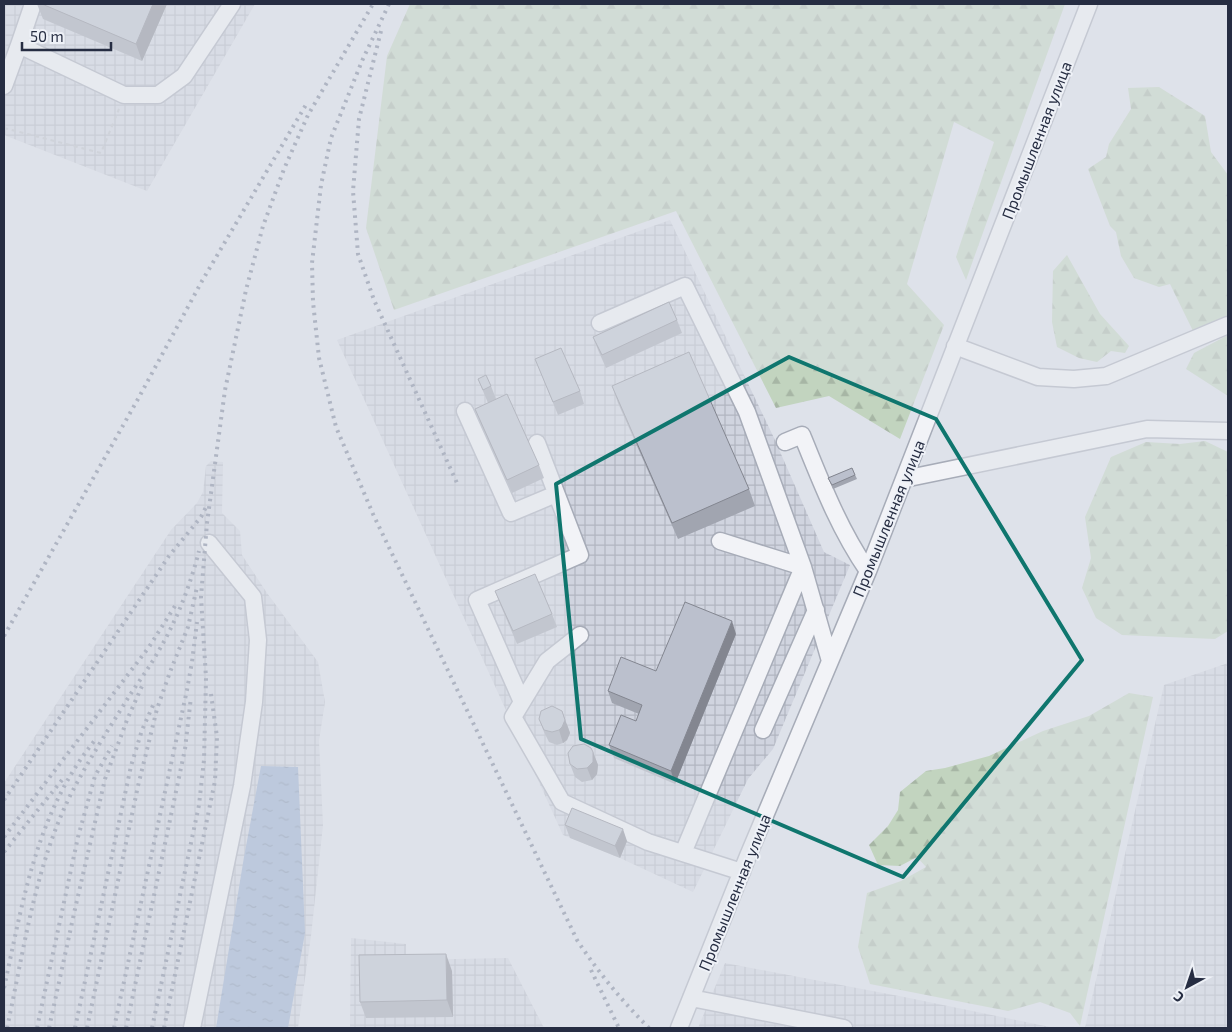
<svg xmlns="http://www.w3.org/2000/svg" width="1232" height="1032" font-family="'Exo 2',sans-serif">
<style>
.industrial{fill:url(#industrial-grid)}
.forest{fill:url(#forest-firs)}
.water{fill:url(#water-ripples)}
.lines{fill:none;stroke-linecap:round;stroke-linejoin:round}
.minor-casing{stroke:#a7acb8;stroke-width:19}
.path{stroke:#bdc0c8;stroke-width:2;stroke-dasharray:4 4;stroke-linecap:butt}
.minor{stroke:#f2f3f7;stroke-width:16}
.rail{stroke:#767f95;stroke-width:4;stroke-dasharray:2.5 5;stroke-linecap:butt}
.wall{fill:#a1a5b0}
.shaded-wall{fill:#838690}
.building{fill:#bbc0cd;stroke:#838690}
.marked{fill:none;stroke:#0f766e;stroke-width:4;stroke-linejoin:round}
.labels{text-anchor:middle;dominant-baseline:central;stroke-width:4;stroke-linejoin:round;paint-order:stroke}
.street-label{font-size:16px;fill:#262d42;stroke:#eef1f7}
</style>
<defs>
<pattern id="industrial-grid" width="8" height="8" patternUnits="userSpaceOnUse" patternTransform="scale(1.25)"><rect width="8" height="8" fill="#d0d4df"/><path d="M0 4h8M4 0v8" fill="none" stroke="#b2b6c1"/></pattern>
<pattern id="forest-firs" width="22" height="20" patternUnits="userSpaceOnUse" patternTransform="scale(1.25)"><rect width="22" height="20" fill="#c2d4bf"/><path d="M5 1l3.5 6h-7zM16 11l3.5 6h-7z" fill="#a7b6a5"/></pattern>
<pattern id="water-ripples" width="26" height="14" patternUnits="userSpaceOnUse" patternTransform="scale(1.25)"><rect width="26" height="14" fill="#95abce"/><path d="M2 4q2-2 4 0t4 0M15 11q2-2 4 0t4 0" fill="none" stroke="#798ca9"/></pattern>
</defs>
<rect width="100%" height="100%" fill="#dee2ea"/>
<!-- industrial -->
<path class="industrial" d="M4 4H255L147 191 4 135Z
M670 220 774 438 824 552 850 565 773 749 748 779 693 892 620 858 563 835 337 340Z
M211 461 223 462 222 513 240 531 242 555 267 593 318 662 325 702 319 741 323 825 311 936 298 1028H4V783L171 530 197 503 203 492 206 466Z
M1228 663V1028H1085L1164 685Z
M351 938 406 944V960L508 958 544 1028H350Z
M725 963 904 997 1055 1028H698Z"/>
<!-- forest -->
<path class="forest" d="M410 4H1065L966 280 956 257 994 142 954 122 907 284 944 325 900 439 829 396 776 408 676 211 394 310 366 228 387 56Z
M1159 87 1205 116 1211 152 1228 175V318L1194 333 1170 284 1159 287 1134 278 1121 256 1116 232 1110 226 1088 169 1106 157 1109 144 1131 109 1128 88Z
M1067 255 1100 314 1129 346 1125 353 1111 351 1097 362 1079 358 1057 347 1052 322 1053 271Z
M1228 335V396L1186 369 1194 353Z
M1205 441 1228 452V631L1215 639 1122 635 1096 618 1082 588 1091 558 1085 517 1111 457 1146 442 1180 444Z
M1129 693 1153 697 1080 1026 1070 1013 1040 1002 1008 1011 870 984 858 947 867 893 901 881 926 867 917 857 900 866 878 865 869 845 888 826 898 810 900 792 926 771 945 768 989 756 1043 731 1089 716Z"/>
<!-- water -->
<path class="water" d="M261 766 298 767 305 933 288 1028H216L244 857Z"/>
<g class="lines">
<defs>
<path id="minor" d="M19 45 33 4
M4 86 19 45 124 95H158L184 76 232 4
M600 323 685 286 747 412 803 567 830 661
M955 346 1038 377 1074 379 1106 376 1228 325
M465 411 511 513 556 494
M785 442 802 435C821 482 839 529 868 571
M904 479 1147 429 1228 431
M580 635 547 661 513 717 562 802 648 842 742 872
M522 702 477 600 580 555 537 443
M763 730 816 610
M683 853 803 567 720 541
M691 998 844 1028
M192 1028 242 786 254 702 258 640 253 597 209 543
M679 1028 748 856 868 571 1089 4"/>
</defs>
<!-- minor casing -->
<use href="#minor" class="minor-casing"/>
<!-- path -->
<path class="path" d="M4 128 101 153 119 109"/>
<!-- minor -->
<use href="#minor" class="minor"/>
<!-- rail -->
<path class="rail" d="M389 4 362 61 331 138 321 185 312 263 313 302 319 358 336 427 373 514 577 940C598 972 622 1001 649 1028
M381 31 359 119 353 191 358 254 374 300 457 483
M4 636 138 399 202 281 307 103
M4 800 169 556 201 517 206 507
M4 837 149 647 175 606
M4 852 62 780
M591 970 619 1028
M4 988C23 901 37 810 96 739
M7 1028C24 950 35 866 71 794 87 763 106 733 125 703 135 686 148 670 158 652 177 620 190 586 199 551
M37 1028 78 837 95 776 112 746
M49 1028 75 909 105 779 127 720 142 686
M75 1028 131 766 142 730 155 701
M87 1028 138 786 157 709 170 672 188 627 197 587
M114 1028 187 690 192 662 197 622
M126 1028 185 749 191 697
M152 1028 199 805 204 760 206 678 201 597 207 523 225 390 246 290 263 226 284 169 308 115 373 4
M164 1028 215 781 217 737 211 694"/>
</g>
<!-- wall -->
<path class="wall" d="M37 4H167L142 61 43 19Z
M677 320 682 333 606 368 598 350 593 337Z
M535 359 580 391 584 404 558 415Z
M478 379 491 386 496 399 488 403Z
M612 386 749 489 755 506 678 539 618 403Z
M475 409 539 465 544 478 512 493 480 422Z
M852 468 857 479 833 489 828 478Z
M495 591 552 614 557 627 517 644 500 604Z
M736 634 675 784 614 758 609 745 636 721 639 714 612 703 608 691 656 671Z
M539 719 567 724 570 733 567 740 563 743 557 745 549 742 544 732Z
M593 752 598 765 597 774 592 780 582 782 575 777 570 764Z
M565 825 627 841 620 858 570 838Z
M452 971 453 1017 366 1018 360 1002Z"/>
<!-- shaded-wall -->
<path class="shaded-wall" d="M153 4H167L142 61 136 44Z
M732 621 736 634 675 784 671 771Z
M562 711 570 733 567 740 563 743 559 730Z
M593 752 598 765 597 774 592 780 587 768Z
M623 829 627 841 620 858 615 846Z
M446 954 452 971 453 1017 447 1000Z"/>
<!-- building -->
<path class="building" d="M42 4H153L136 44Z
M669 302 677 320 602 355 593 337Z
M561 348 580 391 553 402 535 359Z
M689 352 749 489 672 523 612 386Z
M486 375 491 386 483 390 478 379Z
M507 394 539 465 507 480 475 409Z
M852 468 855 475 832 485 828 478Z
M535 574 552 614 513 631 495 591Z
M685 602 732 621 671 771 609 745 621 715 636 721 642 705 608 691 621 657 656 671Z
M552 706 562 711 565 720 562 727 559 730 552 732 544 730 539 719 541 711Z
M584 744 591 748 593 752V762L587 768 577 769 570 764 568 753 573 746Z
M572 808 623 829 615 846 565 825Z
M446 954 447 1000 360 1002 359 955Z"/>
<!-- marked area -->
<path d="M0 0H1232V1032H0ZM789 357 936 419 1082 660 903 877 581 739 556 484Z" fill="#dee2ea" fill-opacity=".55" fill-rule="evenodd"/>
<path class="marked" d="M789 357 936 419 1082 660 903 877 581 739 556 484Z"/>
<g class="labels">
<!-- street labels -->
<g class="street-label">
<text transform="translate(1036 140) rotate(-69)">Промышленная улица</text>
<text transform="translate(888 518) rotate(-68)">Промышленная улица</text>
<text transform="translate(734 892) rotate(-68)">Промышленная улица</text>
</g>
</g>
<!-- border -->
<rect width="1232" height="1032" fill="none" stroke="#262d42" stroke-width="10"/>
<!-- north arrow -->
<g transform="translate(1187 987) rotate(220)" stroke="#eef1f7" stroke-width="4" paint-order="stroke">
<path d="M0-4L9 19L0 12L-9 19Z" fill="#262d42"/>
<text y="-8" font-size="14" font-weight="bold" text-anchor="middle" fill="#262d42">С</text>
</g>
<!-- scale -->
<path d="M22 42v8h89v-8" fill="none" stroke="#262d42" stroke-width="2.5"/>
<text x="30" y="42" font-size="15" fill="#262d42" stroke="#eef1f7" stroke-width="4" paint-order="stroke">50 m</text>
</svg>
